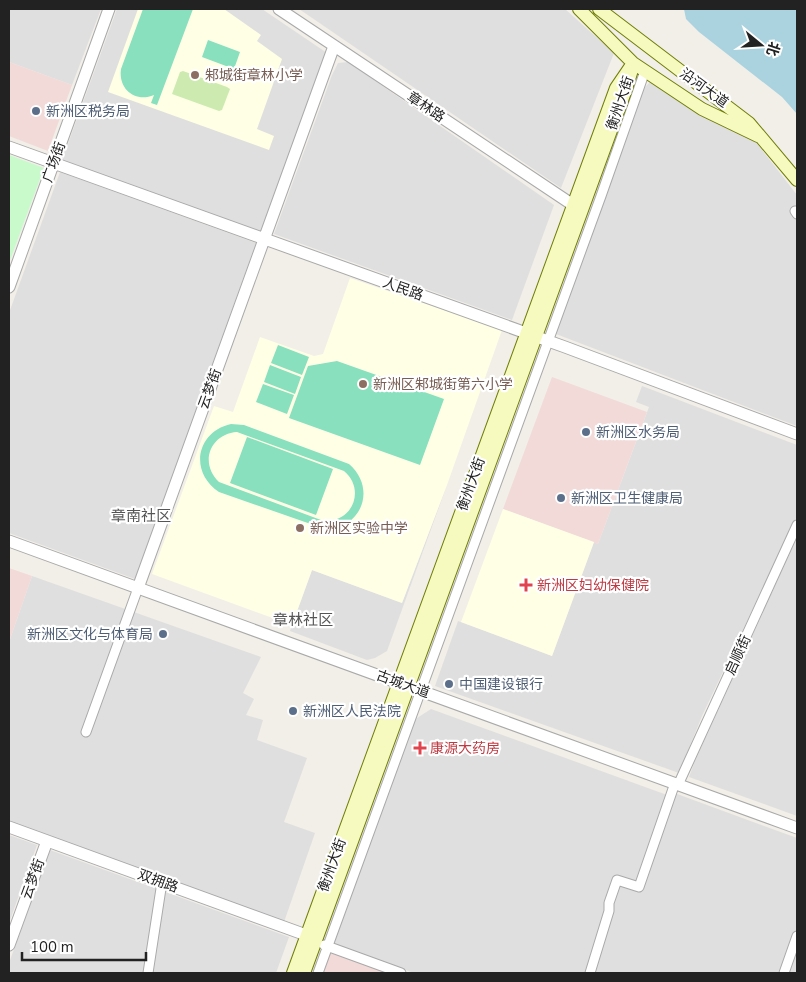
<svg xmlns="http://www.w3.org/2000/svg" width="806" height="982" font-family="'Nunito Sans','Noto Sans SC',sans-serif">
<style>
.residential{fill:#e0dfdf}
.commercial{fill:#f2dad9}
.education{fill:#ffffe5}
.grass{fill:#cdebb0}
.park{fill:#c8facc}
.pitch{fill:#88e0be;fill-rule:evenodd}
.water{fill:#aad3df}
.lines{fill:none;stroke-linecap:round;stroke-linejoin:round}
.minor-casing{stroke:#a9a9a9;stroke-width:11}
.tertiary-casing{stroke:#a9a9a9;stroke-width:13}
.secondary-casing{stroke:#707d05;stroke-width:14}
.minor{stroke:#fff;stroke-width:9}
.tertiary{stroke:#fff;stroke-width:11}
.secondary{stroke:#f7fabf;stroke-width:12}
.education-dot{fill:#8d6e63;stroke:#fff;stroke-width:2}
.service-dot{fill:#5c6f8a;stroke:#fff;stroke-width:2}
.health-dot{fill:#e0444e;stroke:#fff;stroke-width:2}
.labels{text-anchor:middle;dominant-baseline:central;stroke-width:4.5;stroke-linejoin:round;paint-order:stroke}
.education-label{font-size:14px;fill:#785e54;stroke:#fff;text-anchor:start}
.street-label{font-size:14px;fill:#222;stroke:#fff}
.service-label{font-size:14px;fill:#4e5e75;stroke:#fff;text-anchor:start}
.health-label{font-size:14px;fill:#be3a42;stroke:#fff;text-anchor:start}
.neighbourhood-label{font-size:15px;fill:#555;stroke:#fff}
</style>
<rect width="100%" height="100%" fill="#f2efe9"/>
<!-- residential -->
<path class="residential" d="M9 9H101L72 85 9 62Z
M117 9H262L327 53 261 233 62 160Z
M299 9H565L614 53 561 188Z
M348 62 554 205 512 320 274 234 332 75 338 63Z
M650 82 752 137 797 195V426L556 334 643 89Z
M60 172 256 243 135 579 9 533V313Z
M642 386 797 445V516L702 716 679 773 435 686 458 621 552 656 594 542 598 544 649 407 636 402Z
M447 485 387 651 375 658 367 660 290 631 312 570 402 603Z
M797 538V816L689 777 695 761Z
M32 576 261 657 243 693 254 699 246 715 263 720 257 740 307 758 284 822 315 833 284 922 9 821V642Z
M431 709 667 795 669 791 797 838V973H414L334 944 414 720Z
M9 835 37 845 9 923Z
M50 850 289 937 276 973H9V963Z"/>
<!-- commercial -->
<path class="commercial" d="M9 62 72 85 48 151 9 136Z
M552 377 647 412 598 544 503 509Z
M9 568 32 576 9 642Z
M330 952 387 973H322Z"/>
<!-- education -->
<path class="education" d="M138 9H224L261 35 257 41 282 59 257 129 274 136 269 150 108 92Z
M350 278 502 330 447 485 402 603 312 570 292 625 152 574 214 406 233 412 260 337 314 356 323 354Z
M503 509 594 542 552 656 461 622Z"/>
<!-- grass -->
<path class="grass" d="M183 71 227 87 230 89 222 110 219 111 172 94 180 72Z"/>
<!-- park -->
<path class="park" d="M9 155 44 168 9 263Z"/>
<!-- pitch -->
<path class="pitch" d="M143 9H193L157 105 151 103 154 95C135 103 118 89 121 69Z
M208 40 240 52 234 69 202 57Z
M278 345 309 357 302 375 271 363Z
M337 361 444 399 420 465 289 418 308 366Z
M270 365 301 377 295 394 264 382Z
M263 384 294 395 287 414 256 402Z
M231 424 244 425 349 464C377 488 362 529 325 529L219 492C189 472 196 432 231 424ZM237 432 344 471C367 490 351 526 321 520L219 482C199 463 210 434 237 432Z
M247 437 333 469 316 515 230 483Z"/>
<!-- water -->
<path class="water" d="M684 9H797V114L782 97 699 32 686 19Z"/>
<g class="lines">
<defs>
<path id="minor" d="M795 211 797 214
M86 732 138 588
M678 785 797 525
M324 945 401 973
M148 973 162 882
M318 973 601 196 645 71
M590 973 609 911V903L617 880 639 887 675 783
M784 973 797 936"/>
<path id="tertiary" d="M279 9 573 205
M9 147 565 347 797 434
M9 287 109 9
M9 541 797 828
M138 588 334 46
M9 827 306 935
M9 945 47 841"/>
<path id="secondary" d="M579 9 633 63 702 109 758 136
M599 9 749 123 797 180
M293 973 616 88 633 63
M304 973 625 92 631 73"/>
</defs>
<!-- minor casing -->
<use href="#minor" class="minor-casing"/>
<!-- tertiary casing -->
<use href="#tertiary" class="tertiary-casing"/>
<!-- secondary casing -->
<use href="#secondary" class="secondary-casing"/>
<!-- minor -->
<use href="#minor" class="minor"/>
<!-- tertiary -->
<use href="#tertiary" class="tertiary"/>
<!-- secondary -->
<use href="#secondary" class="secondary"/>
</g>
<!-- markers -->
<g class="education-dot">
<circle cx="195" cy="75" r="5"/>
<circle cx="363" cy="384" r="5"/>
<circle cx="300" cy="528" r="5"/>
</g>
<g class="service-dot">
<circle cx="36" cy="111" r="5"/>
<circle cx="586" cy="432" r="5"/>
<circle cx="561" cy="498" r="5"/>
<circle cx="163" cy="634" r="5"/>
<circle cx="449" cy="684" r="5"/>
<circle cx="293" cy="711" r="5"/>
</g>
<g class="health-dot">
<path d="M523.5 577.5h5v5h5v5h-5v5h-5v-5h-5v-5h5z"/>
<path d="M417.5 740.5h5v5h5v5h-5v5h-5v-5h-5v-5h5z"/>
</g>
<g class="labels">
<!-- education labels -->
<g class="education-label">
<text x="205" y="75">邾城街章林小学</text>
<text x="373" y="384">新洲区邾城街第六小学</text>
<text x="310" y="528">新洲区实验中学</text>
</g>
<!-- street labels -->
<g class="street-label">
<text transform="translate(704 88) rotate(36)">沿河大道</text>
<text transform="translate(620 103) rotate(-71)">衡州大街</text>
<text transform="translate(426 107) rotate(34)">章林路</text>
<text transform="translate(54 162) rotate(-70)">广场街</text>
<text transform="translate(403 289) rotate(20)">人民路</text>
<text transform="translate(210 389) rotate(-70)">云梦街</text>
<text transform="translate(471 484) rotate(-70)">衡州大街</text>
<text transform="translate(738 655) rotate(-65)">启顺街</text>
<text transform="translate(403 684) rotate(20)">古城大道</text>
<text transform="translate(332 865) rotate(-70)">衡州大街</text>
<text transform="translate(33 879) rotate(-70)">云梦街</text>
<text transform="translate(158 881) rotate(20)">双拥路</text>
</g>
<!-- service labels -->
<g class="service-label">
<text x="46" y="111">新洲区税务局</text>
<text x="596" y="432">新洲区水务局</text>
<text x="571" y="498">新洲区卫生健康局</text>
<text x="153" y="634" text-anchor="end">新洲区文化与体育局</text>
<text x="459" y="684">中国建设银行</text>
<text x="303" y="711">新洲区人民法院</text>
</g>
<!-- health labels -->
<g class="health-label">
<text x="537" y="585">新洲区妇幼保健院</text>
<text x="430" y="748">康源大药房</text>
</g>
<!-- neighbourhood labels -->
<g class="neighbourhood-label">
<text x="141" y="516">章南社区</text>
<text x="303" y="620">章林社区</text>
</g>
</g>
<!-- border -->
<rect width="806" height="982" fill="none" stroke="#222222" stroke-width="20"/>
<!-- north arrow -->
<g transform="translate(761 45) rotate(108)" stroke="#ffffff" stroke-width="4" paint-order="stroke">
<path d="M0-4L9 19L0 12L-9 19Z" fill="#222222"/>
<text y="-8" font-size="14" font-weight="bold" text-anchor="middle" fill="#222222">北</text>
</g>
<!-- scale -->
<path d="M22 952v8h124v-8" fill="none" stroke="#222222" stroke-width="2.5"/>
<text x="30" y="952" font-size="15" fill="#222222" stroke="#ffffff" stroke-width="4" paint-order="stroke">100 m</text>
</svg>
